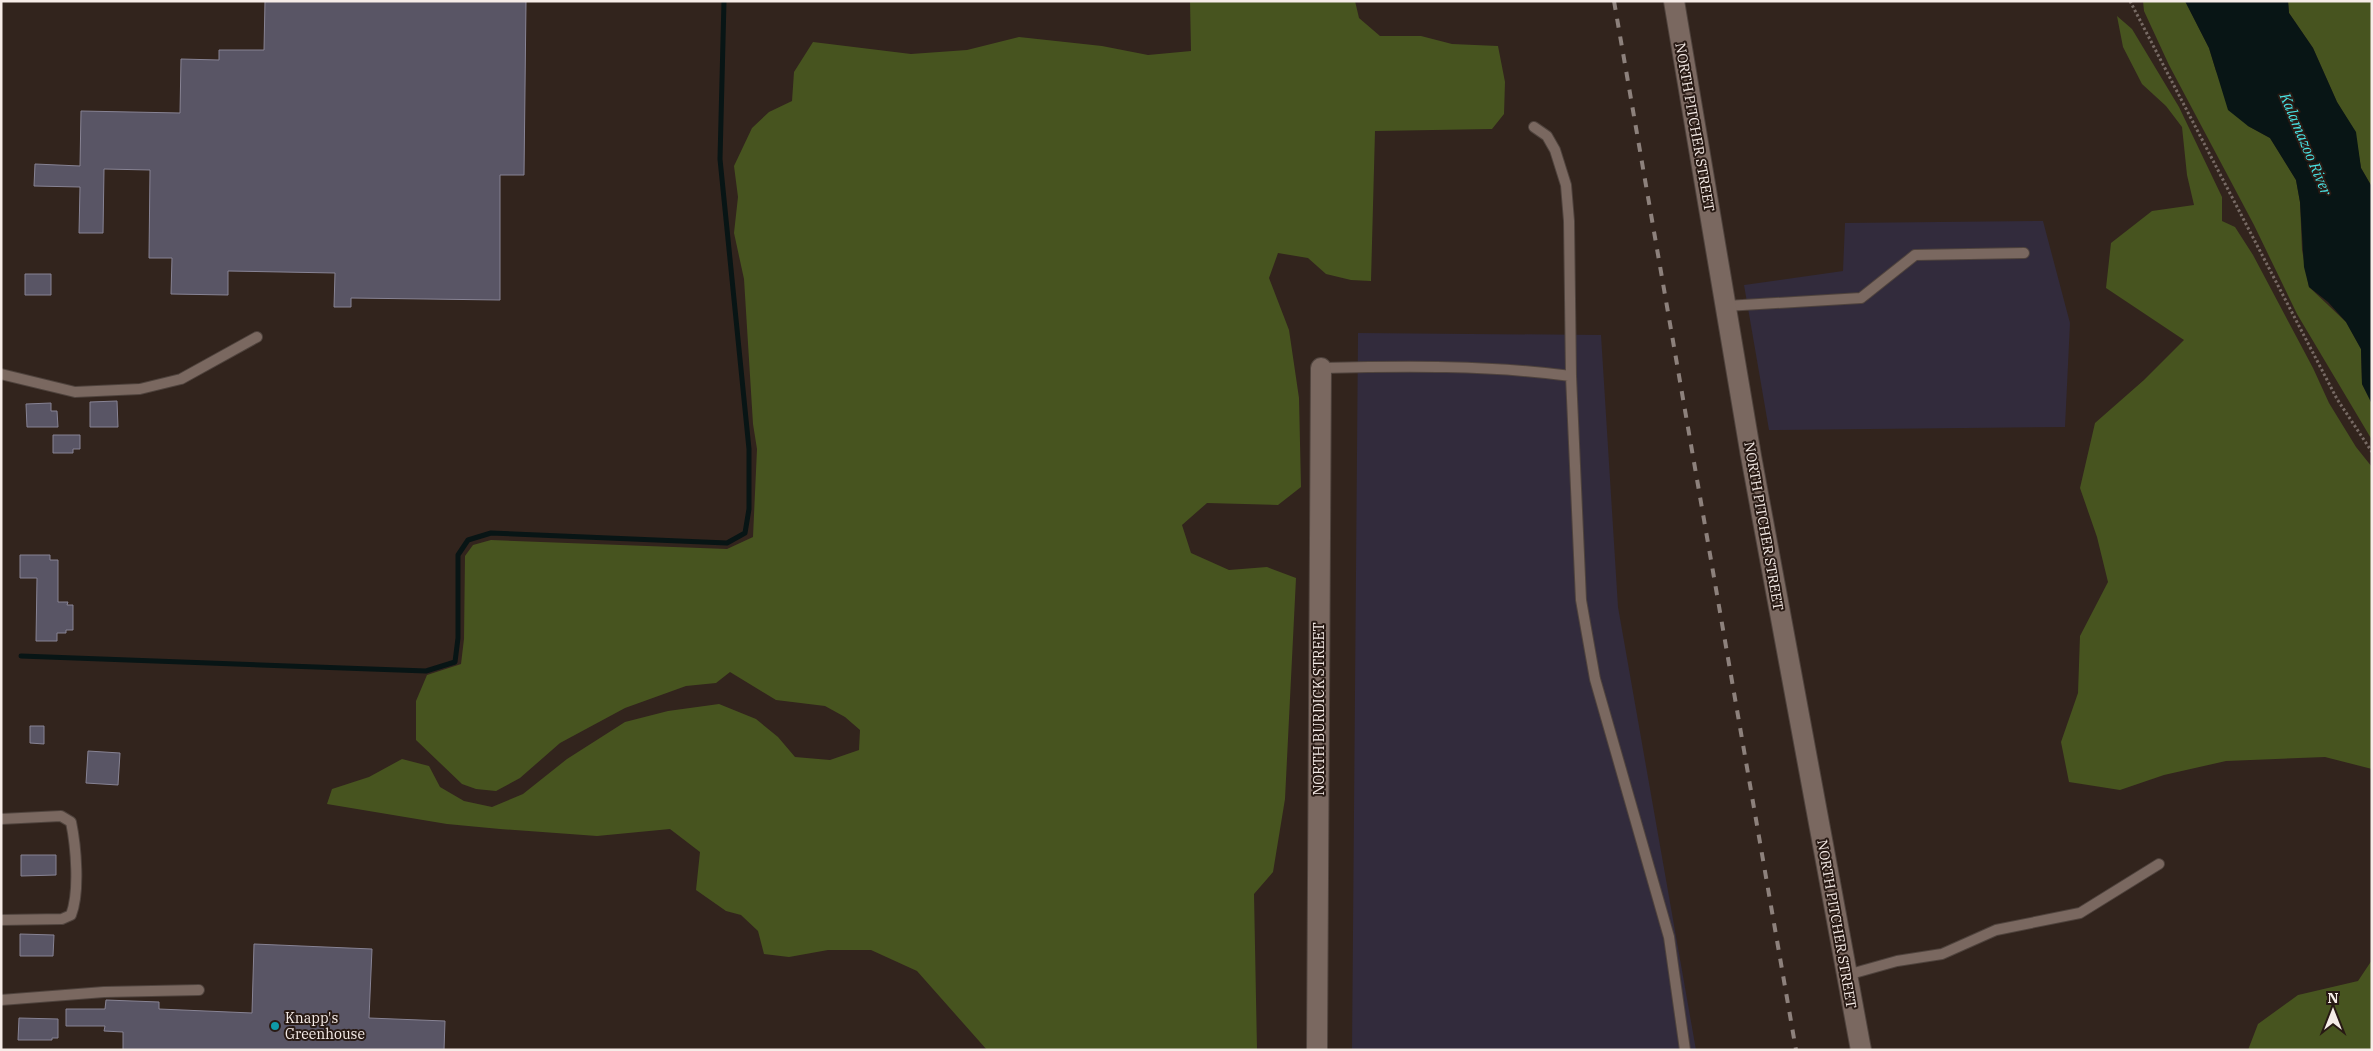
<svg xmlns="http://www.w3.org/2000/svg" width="2373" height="1051" font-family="'IBM Plex Serif',serif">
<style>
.industrial{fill:#322b3c}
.green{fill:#47541f}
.water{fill:#081515}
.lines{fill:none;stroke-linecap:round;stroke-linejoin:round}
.stream{stroke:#081515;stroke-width:5}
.building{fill:#595565;stroke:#878394}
.lane-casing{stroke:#4f433d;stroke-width:12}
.street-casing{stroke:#4f433d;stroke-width:22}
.path{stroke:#776a64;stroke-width:3;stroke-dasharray:2.5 2.5;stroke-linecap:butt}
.lane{stroke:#7a6860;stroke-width:10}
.street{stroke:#7a6860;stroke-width:20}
.rail{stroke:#8d817c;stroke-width:4;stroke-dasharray:9 9;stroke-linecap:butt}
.culture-dot{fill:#0f9aa8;stroke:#281a14;stroke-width:2}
.labels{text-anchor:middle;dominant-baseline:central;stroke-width:4;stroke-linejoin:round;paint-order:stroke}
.street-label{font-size:14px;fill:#f6ece8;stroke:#281a14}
.poi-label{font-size:14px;fill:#f6ece8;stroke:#281a14;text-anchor:start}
.water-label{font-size:15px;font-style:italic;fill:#49e2e3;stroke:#281a14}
</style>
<rect width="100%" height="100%" fill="#32241d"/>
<!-- industrial -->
<path class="industrial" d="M2043 221 2070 323 2065 427 1769 430 1744 285 1843 271 1845 223Z
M1358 333 1601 335 1618 607 1696 1050H1352Z"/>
<!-- green -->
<path class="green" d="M1190 1H1355L1359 18 1380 36H1421L1452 44 1498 46 1505 82 1504 114 1492 129 1375 131 1371 281 1351 280 1326 274 1308 258 1278 253 1269 278 1289 330 1299 398 1301 487 1278 505 1207 503 1182 525 1191 553 1229 570 1267 567 1296 578 1285 799 1273 872 1254 894 1257 1050H987L917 971 871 950H828L789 957 764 954 758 931 741 915 726 911 696 890 700 852 670 829 597 836 500 829 447 824 327 804 332 789 369 777 402 759 429 766 440 787 464 801 492 807 523 794 567 759 625 722 668 711 719 704 756 719 778 737 795 757 830 760 859 750 860 730 845 717 825 706 776 700 730 672 716 683 686 686 625 708 560 743 520 778 496 791 476 789 462 784 416 740V701L427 675 461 664 464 639 465 556 473 545 491 540 727 549 753 537 757 449 753 424 744 279 734 233 738 197 734 166 752 128 769 112 792 101 794 72 813 42 911 54 967 50 1019 37 1102 46 1148 55 1191 51Z
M2143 1H2185L2209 48 2216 71 2248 126 2270 138 2296 180 2300 202 2302 250 2309 287 2346 322 2361 349 2362 384 2372 404V440L2297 314 2254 225 2169 65 2144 11Z
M2288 1H2372V187L2361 168 2355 132 2337 102 2313 48 2289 13Z
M2117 16 2132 29 2179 107 2222 197V221L2235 227 2253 255 2313 368 2329 403 2356 447 2372 467V769L2325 757 2226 761 2164 775 2120 790 2069 782 2061 742 2078 693 2080 636 2108 582 2097 537 2080 488 2095 423 2144 380 2184 340 2106 288 2111 243 2152 211 2194 205 2187 175 2182 127 2166 106 2142 84 2123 47Z
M2372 960V1050H2248L2258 1024 2298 995 2358 981Z"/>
<!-- water -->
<path class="water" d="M2185 1H2288L2289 13 2313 48 2337 102 2356 132 2361 168 2372 187V404L2362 384 2361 349 2346 322 2328 302 2309 287 2304 267 2300 202 2296 180 2270 138 2248 126 2228 110 2209 48Z"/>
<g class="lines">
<!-- stream -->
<path class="stream" d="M21 656 426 671 455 662 458 638V555L468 540 491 533 727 543 745 533 749 509V449L720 159 724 1"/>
</g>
<!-- building -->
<path class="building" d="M265 1H526L524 175H500V300L351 298V307H334L335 273 228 271V295L171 294 172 258H149L150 170 104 169 103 233H79L80 187 34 186 35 164 80 166 81 111 180 113 181 59 219 60V50H264Z
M25 274H51V295H25Z
M117 401 118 427H90V402Z
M51 403V411H57L58 427H27L26 404Z
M53 435H80V449H73V453H53Z
M20 555H50V560H58V602H68L67 605H73V630H66V633H57V641H36L37 578H20Z
M30 726H44V744L30 743Z
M88 751 120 753 118 785 86 783Z
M21 855H56V875L21 876Z
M20 934 54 935 53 956H20Z
M254 944 372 949 369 1018 445 1021 444 1050H123V1032L104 1031 105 1026H66V1009H105L106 1000 159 1002V1009L252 1013Z
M19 1018 58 1019V1038H52V1040H18Z"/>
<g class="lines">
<defs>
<path id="lane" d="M1534 127 1547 136 1555 150 1566 185 1569 221 1571 376 1581 600 1595 679 1669 937 1685 1050
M1726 306 1861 298 1915 255 2024 253
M1321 368C1404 366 1488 365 1571 376
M1 374 75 392 140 389 181 379 257 337
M1 819 61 816 71 822C76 846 80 892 71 915L62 919 1 920
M1847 975 1897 961 1942 954 1996 930 2080 913 2159 864
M1 1000 104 992 199 990"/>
<path id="street" d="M1674 1 1751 456 1861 1050
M1317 1050 1321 368"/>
</defs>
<!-- lane casing -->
<use href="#lane" class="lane-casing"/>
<!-- street casing -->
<use href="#street" class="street-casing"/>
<!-- path -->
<path class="path" d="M2130 1 2337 399 2372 452"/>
<!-- lane -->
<use href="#lane" class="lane"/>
<!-- street -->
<use href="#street" class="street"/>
<!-- rail -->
<path class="rail" d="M1614 1 1796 1050"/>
</g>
<!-- markers -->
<circle class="culture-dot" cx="275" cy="1026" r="5"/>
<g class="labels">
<!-- street labels -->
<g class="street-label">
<text transform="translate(1695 127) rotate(80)">NORTH PITCHER STREET</text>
<text transform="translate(1764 526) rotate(80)">NORTH PITCHER STREET</text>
<text transform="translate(1319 709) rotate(-90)">NORTH BURDICK STREET</text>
<text transform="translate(1837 924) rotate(80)">NORTH PITCHER STREET</text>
</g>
<!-- poi labels -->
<g class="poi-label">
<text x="285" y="1018">Knapp's<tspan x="285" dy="16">Greenhouse</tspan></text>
</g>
<!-- water labels -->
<g class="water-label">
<text transform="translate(2306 144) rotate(67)">Kalamazoo River</text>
</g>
</g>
<!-- border -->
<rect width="2373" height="1051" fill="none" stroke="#f6ece8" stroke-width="5"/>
<!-- north arrow -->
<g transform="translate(2333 1011)" stroke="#281a14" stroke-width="4" paint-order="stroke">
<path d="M0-4L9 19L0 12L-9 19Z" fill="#f6ece8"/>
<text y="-8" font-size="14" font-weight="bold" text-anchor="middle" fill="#f6ece8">N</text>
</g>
</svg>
